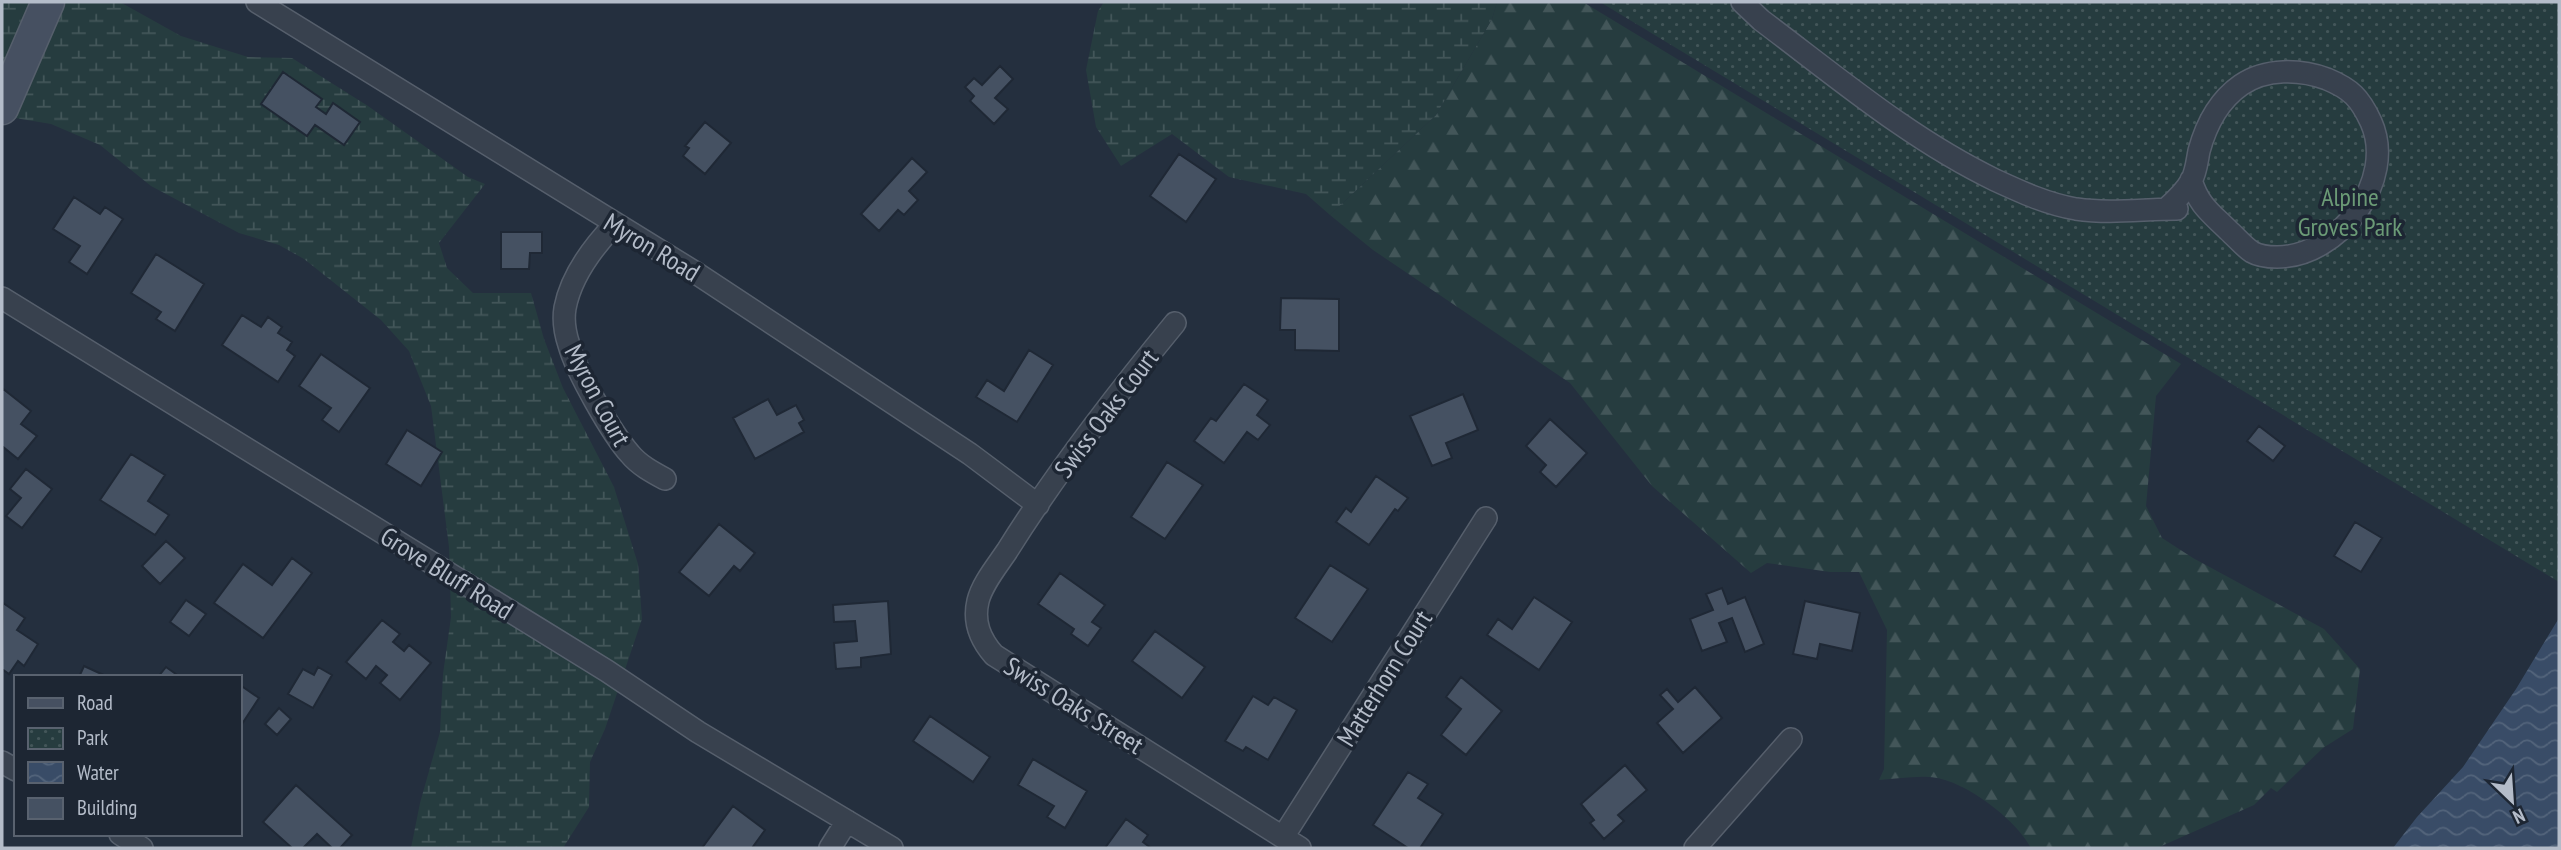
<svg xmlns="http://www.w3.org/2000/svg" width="2561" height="850" font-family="'PT Sans Narrow',sans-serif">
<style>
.forest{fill:url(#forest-firs)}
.wetland{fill:url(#wetland-marsh)}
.park{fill:url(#park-dots)}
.water{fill:url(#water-waves)}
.building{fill:#455162;stroke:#1f2835;stroke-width:2}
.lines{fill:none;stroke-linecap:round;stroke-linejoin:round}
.street-casing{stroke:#565f6c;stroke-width:24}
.secondary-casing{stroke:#565f6c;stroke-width:35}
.street{stroke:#38414e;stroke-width:21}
.secondary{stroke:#465061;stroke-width:32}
.labels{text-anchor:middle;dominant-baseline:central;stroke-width:7;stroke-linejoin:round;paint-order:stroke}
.park-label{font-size:26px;fill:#6b9a76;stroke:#1d2633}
.street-label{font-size:26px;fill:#b4bcc9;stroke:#1d2633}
</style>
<defs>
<pattern id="forest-firs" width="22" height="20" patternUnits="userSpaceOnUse" patternTransform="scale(1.75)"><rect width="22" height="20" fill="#263c3f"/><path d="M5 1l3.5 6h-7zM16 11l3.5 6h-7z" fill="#435659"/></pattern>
<pattern id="wetland-marsh" width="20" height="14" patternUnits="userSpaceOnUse" patternTransform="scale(1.75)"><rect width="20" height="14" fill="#263c3f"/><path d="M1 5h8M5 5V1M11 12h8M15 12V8" fill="none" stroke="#435659"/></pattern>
<pattern id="park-dots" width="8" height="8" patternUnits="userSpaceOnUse" patternTransform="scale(1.75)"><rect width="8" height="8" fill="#263c3f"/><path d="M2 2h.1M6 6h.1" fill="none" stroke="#435659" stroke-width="1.8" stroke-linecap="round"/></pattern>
<pattern id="water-waves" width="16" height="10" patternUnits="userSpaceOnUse" patternTransform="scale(1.75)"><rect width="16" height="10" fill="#394c67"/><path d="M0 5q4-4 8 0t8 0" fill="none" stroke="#53647b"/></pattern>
</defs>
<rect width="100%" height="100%" fill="#242f3e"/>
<!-- forest -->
<path class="forest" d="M1497 2H1583L2181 364 2156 396 2146 506 2162 538 2193 558 2324 629 2360 669 2353 729 2323 748 2277 792 2271 788 2254 805 2157 848H2031C2016 819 1962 778 1929 777 1913 776 1896 779 1879 780L1884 769 1887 630 1859 572H1830L1767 563 1751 573 1652 486 1570 383 1373 250 1330 215 1436 115 1492 19Z"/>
<!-- wetland -->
<path class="wetland" d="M2 2H36L2 83Z
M59 2H120L181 36 248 57 292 58 368 106 468 177 485 184 439 243 447 268 473 293H531L544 339 563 388 614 487 638 564 642 619 605 729 590 762 589 807 563 848H411L420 803 440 732 443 674 451 617 449 547 431 406 409 351 381 320 304 259 279 245 239 233 151 186 100 145 51 124 9 117Z
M1104 2H1497L1492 19 1436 115 1330 215 1306 194 1229 177 1172 134 1121 166 1096 127 1086 70 1098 11Z"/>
<!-- park -->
<path class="park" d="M1600 2H2559V582Z"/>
<!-- water -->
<path class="water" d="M2559 618V848H2393L2417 817 2463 767 2516 689Z"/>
<!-- building -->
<path class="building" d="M1000 66 1013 79 995 98 1008 109 994 124 970 101 974 96 965 87 974 78 982 85Z
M283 72 322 99 316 107 326 114 333 103 360 122 344 145 315 125 307 136 261 104Z
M705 122 731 143 705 174 683 156 689 148 685 146Z
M1179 154 1216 179 1186 222 1150 196Z
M912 158 927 172 909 191 918 200 904 215 898 210 879 231 861 214Z
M74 197 100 214 105 207 123 219 87 274 69 262 80 246 53 229Z
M501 232H542V253H530L529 269H501Z
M156 254 204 284 175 331 156 319 161 312 131 293Z
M1281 298 1339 299V351L1295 350V330H1280Z
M242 315 261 327 268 317 282 327 278 333 292 342 287 350 295 356 278 382 222 345Z
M1029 350 1053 365 1017 422 976 397 987 380 1004 391Z
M321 354 370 388 339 432 322 420 331 408 299 386Z
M1244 384 1268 400 1257 415 1270 425 1258 440 1247 432 1224 463 1194 441 1211 418 1216 421Z
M2 388 31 411 21 424 37 436 18 459 2 446Z
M1463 394 1478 430 1446 443 1452 458 1432 466 1410 416Z
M768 399 777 415 796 405 804 420 799 423 804 432 755 459 733 418Z
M1550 419 1587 453 1556 487 1540 472 1546 465 1526 446Z
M2259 426 2285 446 2273 461 2247 441Z
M407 430 442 452 421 486 386 464Z
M131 454 165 475 148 501 169 515 155 535 100 500Z
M1167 462 1203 485 1165 539 1131 517Z
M26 469 52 489 22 528 6 516 21 498 10 489Z
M1376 476 1408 498 1398 511 1395 509 1369 545 1336 522 1346 508 1351 512Z
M2355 522 2382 538 2361 572 2334 556Z
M719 524 755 553 740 571 734 566 709 596 679 572Z
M166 541 185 558 160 584 142 566Z
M292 558 312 573 263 638 214 603 243 564 272 585Z
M1330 565 1368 589 1332 642 1295 618Z
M1060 573 1105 605 1092 622 1101 628 1088 646 1071 634 1074 629 1038 604Z
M1722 588 1728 604 1745 597 1764 644 1745 652 1732 618 1719 623 1727 642 1702 651 1690 619 1713 610 1706 594Z
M1534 597 1572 622 1539 670 1487 635 1498 619 1512 629Z
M186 600 206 614 189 636 170 622Z
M888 601 891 654 861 658V667L836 669 834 643 857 641 855 621 834 622 833 605Z
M1805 601 1860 613 1852 651 1820 644 1817 659 1793 654Z
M3 603 25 618 17 630 38 644 24 666 18 661 9 674 2 669Z
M382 620 400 634 393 642 404 651 409 645 431 663 400 700 380 683 387 675 376 666 366 679 346 662Z
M1155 631 1205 667 1182 698 1132 661Z
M84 666 108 677H79Z
M166 667 180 677H158Z
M318 667 332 675 313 708 288 694 303 669 314 675Z
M1461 677 1502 711 1466 755 1441 735 1461 709 1446 697Z
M240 685 259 698 240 727Z
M1695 687 1722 718 1683 753 1657 723 1673 709 1660 695 1667 689 1678 702Z
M1253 696 1268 705 1274 697 1297 710 1268 760 1246 747 1243 751 1225 741Z
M279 708 291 719 277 735 265 724Z
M930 716 990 757 973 782 913 741Z
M1033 759 1087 791 1065 828 1047 817 1054 806 1018 785Z
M1625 765 1647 790 1618 815 1624 821 1604 839 1590 823 1594 820 1581 804Z
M1408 772 1428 784 1418 798 1443 814 1420 848H1408L1373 825Z
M296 785 352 835 340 848H332L317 834 303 848H292L263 822Z
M733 806 765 830 752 848H702Z
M1126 819 1148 835 1143 842 1151 848H1105Z"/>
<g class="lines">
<defs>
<path id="street" d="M257 2 696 273 970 454 1038 505
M1742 2 1761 20C1837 77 1910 139 1995 180 2021 192 2047 204 2076 209 2111 214 2143 209 2177 209
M2166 209C2175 201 2185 192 2191 181 2196 173 2197 161 2199 151 2206 125 2218 101 2241 85 2266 68 2300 69 2327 79 2351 89 2360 98 2371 122 2397 180 2339 257 2277 257 2268 257 2259 256 2252 252 2243 246 2236 237 2228 230 2211 213 2199 206 2191 180
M615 224C593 247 571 276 565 308 563 320 565 333 569 345 576 371 612 434 630 454 639 465 652 472 665 479
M2 298 607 671 698 732 892 848
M1175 323C1115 396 1057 471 1007 551 997 566 982 584 978 601 973 622 980 639 994 655L1300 848
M2 762 16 770
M120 834 142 848
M1283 837 1486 518
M830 848 847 821
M1695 848 1791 739"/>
<path id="secondary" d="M2 108 48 2"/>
</defs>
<!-- street casing -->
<use href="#street" class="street-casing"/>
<!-- secondary casing -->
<use href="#secondary" class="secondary-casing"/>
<!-- street -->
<use href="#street" class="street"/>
<!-- secondary -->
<use href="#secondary" class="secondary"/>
</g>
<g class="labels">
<!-- park labels -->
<g class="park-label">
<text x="2350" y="196">Alpine<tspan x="2350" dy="30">Groves Park</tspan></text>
</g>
<!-- street labels -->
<g class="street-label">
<text transform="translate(652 247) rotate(31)">Myron Road</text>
<text transform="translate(598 395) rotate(62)">Myron Court</text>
<text transform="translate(1106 413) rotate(-53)">Swiss Oaks Court</text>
<text transform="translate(447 573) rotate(32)">Grove Bluff Road</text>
<text transform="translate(1384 678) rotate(-58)">Matterhorn Court</text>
<text transform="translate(1074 705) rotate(32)">Swiss Oaks Street</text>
</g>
</g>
<!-- border -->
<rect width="2561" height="850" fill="none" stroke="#b4bcc9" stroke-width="7"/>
<!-- legend -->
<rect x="14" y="675" width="228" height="161" fill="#1d2633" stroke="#59626f" stroke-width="2"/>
<rect x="28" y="698" width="35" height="10" fill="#465061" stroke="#59626f" stroke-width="2"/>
<text x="77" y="710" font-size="21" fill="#b4bcc9">Road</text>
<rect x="28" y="728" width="35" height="21" fill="url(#park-dots)" stroke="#59626f" stroke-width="2"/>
<text x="77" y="745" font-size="21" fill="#b4bcc9">Park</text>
<rect x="28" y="762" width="35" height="21" fill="url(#water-waves)" stroke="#59626f" stroke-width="2"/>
<text x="77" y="780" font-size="21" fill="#b4bcc9">Water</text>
<rect x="28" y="798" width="35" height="21" fill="#455162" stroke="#59626f" stroke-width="2"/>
<text x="77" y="815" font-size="21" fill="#b4bcc9">Building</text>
<!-- north arrow -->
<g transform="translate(2512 801) rotate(155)" stroke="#1d2633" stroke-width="5" paint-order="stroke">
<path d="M0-5L12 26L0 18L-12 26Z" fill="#b4bcc9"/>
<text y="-10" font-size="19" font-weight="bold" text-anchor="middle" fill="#b4bcc9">N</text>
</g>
</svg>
